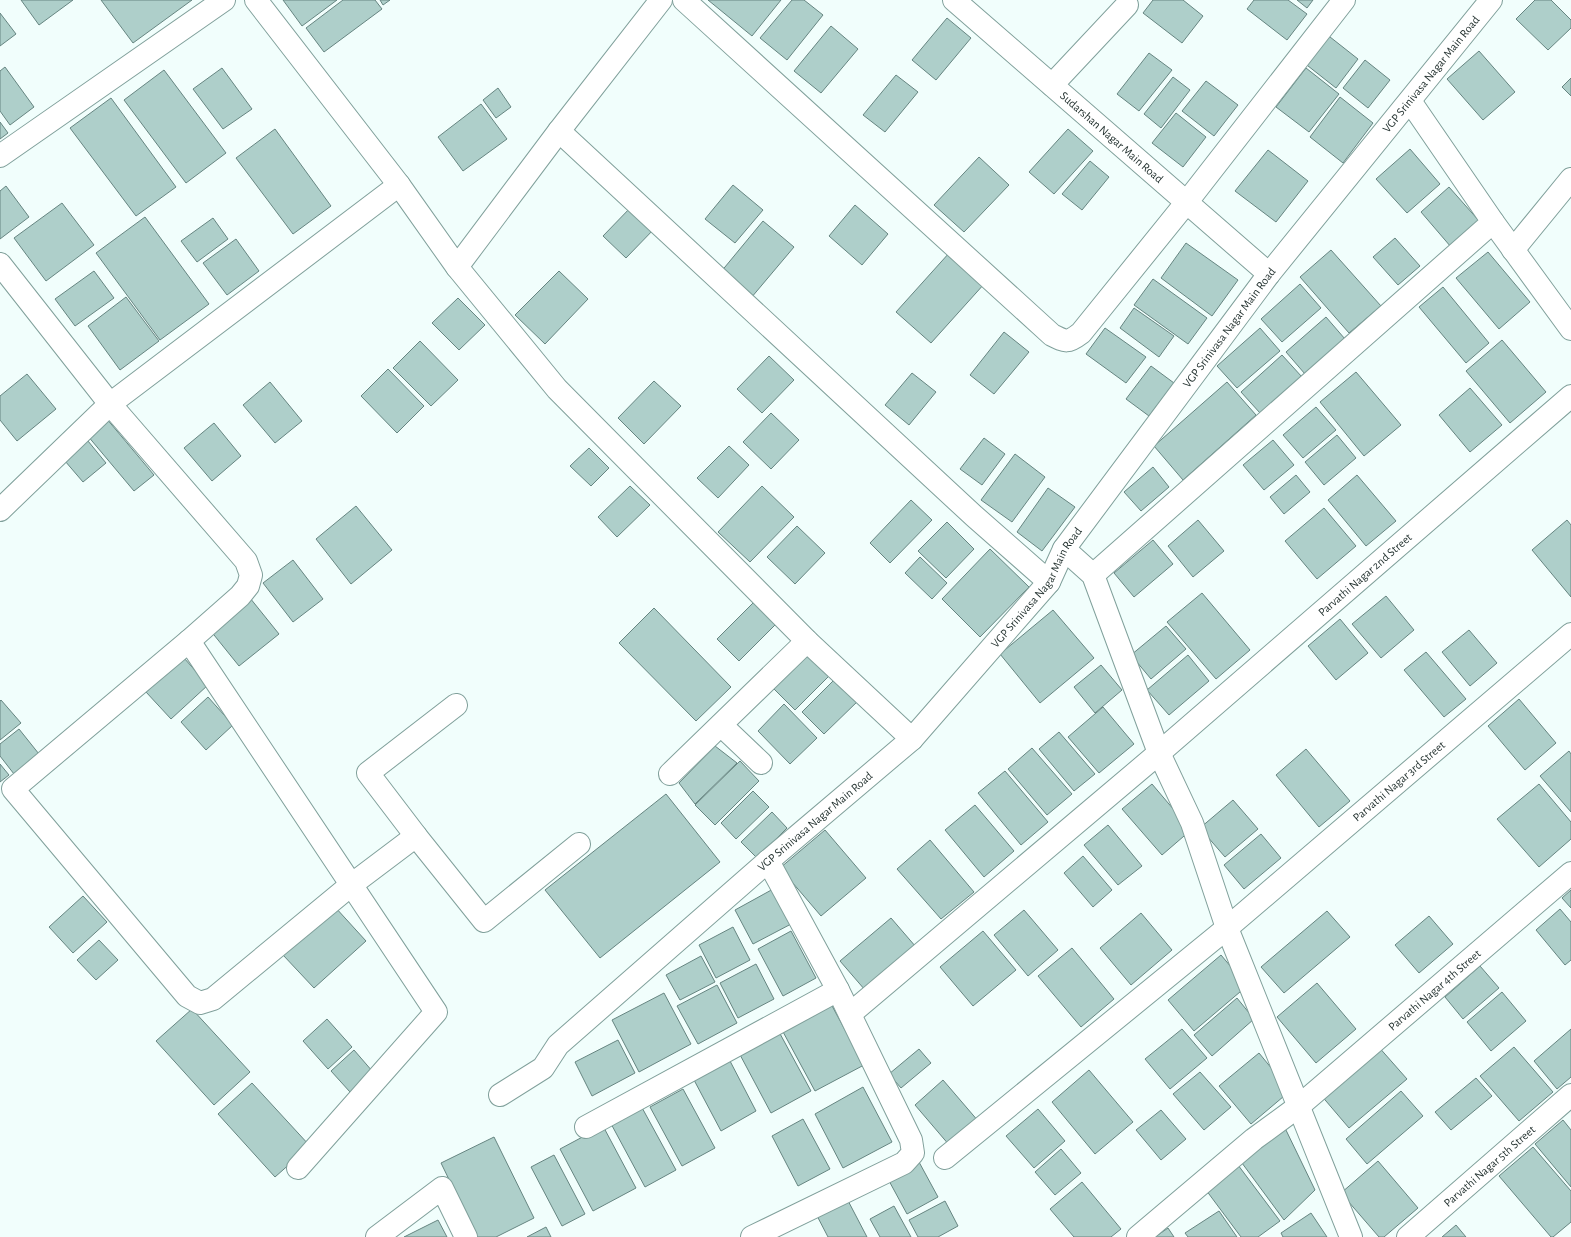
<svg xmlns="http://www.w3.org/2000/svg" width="1571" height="1237" font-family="'Alegreya Sans',sans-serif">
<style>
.building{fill:#aecfca;stroke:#668581}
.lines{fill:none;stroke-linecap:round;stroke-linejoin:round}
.minor-casing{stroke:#80a09b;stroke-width:24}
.minor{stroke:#fff;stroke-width:22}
.labels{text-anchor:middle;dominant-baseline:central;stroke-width:4;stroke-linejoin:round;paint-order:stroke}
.street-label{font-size:12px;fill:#263432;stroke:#fff}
</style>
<rect width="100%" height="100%" fill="#f1fefc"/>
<!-- building -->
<path class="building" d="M21 0H73L39 25Z
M101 0H192L133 43Z
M283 0H337L302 26Z
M343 0H375L382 9 324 52 306 28Z
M380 0H390L383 5Z
M708 0H781L752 36Z
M792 0H804L823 15 787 60 760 38Z
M1153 0H1183L1203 16 1182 43 1143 13Z
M1254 0H1288L1307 14 1287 40 1247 9Z
M1297 0H1313L1307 8Z
M1535 0H1551L1571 20V28L1548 50 1516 19Z
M0 13 16 34 0 46Z
M947 18 971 38 936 80 912 60Z
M831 26 858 49 821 93 794 71Z
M1325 33 1358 59 1336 88 1303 62Z
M1479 51 1515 92 1483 120 1447 79Z
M1149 53 1172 70 1139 111 1117 94Z
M1365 60 1390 80 1368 108 1343 88Z
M5 67 34 107 10 125 0 111V71Z
M222 68 252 109 223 129 193 89Z
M1306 68 1339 94 1309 132 1276 107Z
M164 70 226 153 186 183 124 100Z
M896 75 918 92 885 132 863 115Z
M1173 77 1190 90 1161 128 1144 114Z
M1571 78V96L1562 87Z
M1206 81 1238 105 1214 136 1182 111Z
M498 88 511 107 496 118 483 100Z
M1340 97 1373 123 1343 163 1310 137Z
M111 98 176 187 136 216 70 128Z
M481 104 507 139 463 171 438 137Z
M1176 113 1206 137 1183 167 1152 143Z
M0 122 8 133 0 139Z
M275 129 331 206 293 234 236 158Z
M1068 129 1093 151 1054 194 1029 172Z
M1410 149 1440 184 1407 213 1376 179Z
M1268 150 1308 181 1276 222 1235 191Z
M979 157 1009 185 964 232 934 205Z
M1090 161 1109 177 1082 210 1062 194Z
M733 185 763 210 735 243 705 219Z
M6 186 29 217 0 239V191Z
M1449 187 1480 222 1451 247 1421 212Z
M62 203 94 245 46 281 14 238Z
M633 205 656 227 626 258 603 236Z
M855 205 888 234 862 265 829 236Z
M145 217 209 304 160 340 96 253Z
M213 218 228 239 197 262 181 241Z
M763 221 794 247 751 298 720 273Z
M1395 238 1420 266 1398 285 1373 257Z
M236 239 259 271 227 295 203 263Z
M1186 243 1238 280 1212 316 1161 278Z
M1331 250 1381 306 1349 333 1300 277Z
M950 252 985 283 931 343 896 312Z
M1488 252 1530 302 1499 329 1456 278Z
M94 271 114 298 75 326 55 299Z
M559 271 588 299 545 344 515 315Z
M1153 279 1207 318 1188 344 1134 305Z
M1300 284 1321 308 1282 342 1261 319Z
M1443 287 1489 343 1466 363 1419 307Z
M126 297 159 341 120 370 88 326Z
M458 298 485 325 459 350 432 323Z
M1134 308 1174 336 1159 357 1120 328Z
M1326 317 1345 339 1305 374 1286 352Z
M1105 328 1146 357 1126 383 1086 354Z
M1260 328 1280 351 1237 388 1217 366Z
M1004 332 1029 352 994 394 970 375Z
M1502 340 1546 392 1510 423 1466 371Z
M420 341 458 380 431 406 393 368Z
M1282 355 1302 377 1260 413 1241 392Z
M769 356 794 380 762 413 737 389Z
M1151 366 1174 383 1149 416 1126 399Z
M388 369 424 406 397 433 361 396Z
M1356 372 1401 425 1364 456 1320 402Z
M912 373 936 392 909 425 885 405Z
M27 374 56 409 17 441 0 420V396Z
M654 381 681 406 644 444 618 418Z
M270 382 302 421 275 443 243 405Z
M1227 382 1256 415 1183 480 1154 446Z
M1470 388 1502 425 1470 452 1439 415Z
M1316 407 1336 430 1303 458 1283 435Z
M771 413 799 440 771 469 743 442Z
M106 418 154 475 134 491 87 435Z
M214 423 241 456 212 481 184 448Z
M1337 435 1356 458 1324 485 1305 462Z
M984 438 1005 454 982 485 960 469Z
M1273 440 1294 465 1264 490 1243 465Z
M88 441 106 463 83 482 65 461Z
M729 446 749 465 718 498 697 478Z
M589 448 609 468 591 486 570 466Z
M1015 454 1045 477 1012 522 981 500Z
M1153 467 1169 487 1141 511 1124 492Z
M1296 475 1310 492 1284 514 1270 497Z
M1357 475 1396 521 1366 546 1328 500Z
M630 486 650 505 617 537 598 517Z
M762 486 794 517 750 562 718 532Z
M1048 488 1075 507 1042 551 1017 532Z
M911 500 932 520 890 563 870 543Z
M356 506 392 550 351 584 316 539Z
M1324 508 1356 546 1317 579 1285 541Z
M1198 520 1224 551 1193 577 1168 546Z
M1567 520 1571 525V597L1532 550Z
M947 522 974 549 946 578 918 551Z
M797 526 825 553 795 584 767 557Z
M1153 540 1173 564 1134 597 1114 573Z
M990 549 1029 587 980 637 942 599Z
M920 557 947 583 932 599 905 573Z
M293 560 323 599 293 622 263 583Z
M1202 593 1250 650 1216 679 1167 622Z
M1386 596 1414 630 1381 658 1352 624Z
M250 598 279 634 239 666 210 630Z
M754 602 776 624 739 661 717 639Z
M654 608 731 687 696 721 619 643Z
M1053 610 1094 658 1040 703 1000 654Z
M1340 619 1368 653 1336 680 1308 646Z
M1166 626 1186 649 1151 679 1131 655Z
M1469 630 1497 663 1470 686 1442 652Z
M810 646 834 671 795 710 770 685Z
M1426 652 1466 699 1444 717 1404 670Z
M1188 655 1209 681 1169 715 1147 690Z
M184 658 208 685 171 719 146 692Z
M1101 665 1122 690 1095 713 1074 687Z
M838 676 860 699 824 734 802 712Z
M208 697 233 725 206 750 181 722Z
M1519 699 1556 743 1525 770 1488 726Z
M1 700 21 723 0 740V701Z
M784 704 817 738 790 764 758 731Z
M1103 707 1134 744 1099 773 1068 737Z
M19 729 39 754 14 774 0 756V744Z
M1059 732 1095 774 1074 791 1039 749Z
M715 746 737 763 695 804 679 783Z
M1032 748 1072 794 1047 815 1008 769Z
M1306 749 1350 801 1319 827 1276 775Z
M1569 751 1571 754V812L1540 776Z
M740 761 759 781 715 825 695 805Z
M0 764 9 775 0 782Z
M1005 771 1048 822 1021 845 978 793Z
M1152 784 1191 830 1162 855 1122 809Z
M1539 784 1571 822V839L1539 867 1497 819Z
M753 791 769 807 736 839 721 823Z
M666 794 720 862 600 958 545 890Z
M1233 800 1258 829 1225 857 1200 828Z
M975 805 1014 851 984 877 945 830Z
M772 812 787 828 757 858 741 842Z
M1108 825 1142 866 1118 885 1084 845Z
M825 830 866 878 821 916 780 868Z
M1261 834 1281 858 1244 889 1224 865Z
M930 840 974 892 941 919 897 869Z
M1083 856 1112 890 1093 907 1064 873Z
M775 888 793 923 753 944 735 910Z
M1571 890V908L1562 898Z
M83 896 107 922 73 953 49 927Z
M335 907 366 941 314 988 283 955Z
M1560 909 1571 922V960L1565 965 1536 930Z
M1024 910 1058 950 1028 976 994 935Z
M1327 911 1350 937 1284 993 1261 967Z
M1141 913 1172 950 1131 985 1100 948Z
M1429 916 1453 944 1419 973 1395 945Z
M891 918 916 947 865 990 840 961Z
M733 927 750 960 716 978 699 945Z
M791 931 816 978 783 996 758 949Z
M983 931 1016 970 973 1006 940 967Z
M99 940 118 960 96 980 77 960Z
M1072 948 1114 999 1081 1027 1038 976Z
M1221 955 1247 986 1194 1031 1168 1000Z
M701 956 715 982 680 1000 666 975Z
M756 964 774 999 738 1018 720 983Z
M1480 966 1499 988 1463 1019 1445 997Z
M1317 983 1356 1029 1316 1063 1277 1017Z
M717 985 737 1023 698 1044 677 1006Z
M1502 992 1526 1021 1491 1051 1467 1022Z
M664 993 691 1044 639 1072 612 1020Z
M1237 998 1254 1019 1212 1056 1194 1035Z
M831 1004 864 1065 815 1091 782 1030Z
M192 1009 250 1072 214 1105 156 1041Z
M327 1019 352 1047 328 1069 303 1041Z
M1182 1029 1207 1058 1170 1089 1145 1059Z
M1571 1029V1077L1557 1089 1534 1061Z
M778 1030 811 1091 771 1113 738 1051Z
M618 1040 635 1073 592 1096 575 1062Z
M1377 1045 1407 1079 1349 1128 1320 1094Z
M1514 1047 1553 1092 1519 1121 1480 1076Z
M919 1049 931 1063 901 1088 889 1074Z
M354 1050 373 1072 350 1092 331 1071Z
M1259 1053 1290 1091 1251 1124 1219 1086Z
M730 1061 756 1111 721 1131 694 1080Z
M1089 1070 1133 1122 1095 1154 1052 1102Z
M1200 1072 1231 1107 1204 1130 1173 1094Z
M1476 1078 1492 1096 1451 1130 1435 1112Z
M943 1080 979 1122 950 1146 915 1105Z
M252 1083 310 1146 275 1177 218 1114Z
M863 1087 892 1142 843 1168 815 1114Z
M683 1089 715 1148 682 1166 650 1107Z
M1401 1091 1423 1116 1367 1164 1346 1139Z
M640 1104 676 1170 645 1187 609 1120Z
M1038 1109 1065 1141 1034 1168 1006 1136Z
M1161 1110 1186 1139 1161 1160 1136 1130Z
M803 1119 830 1169 798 1186 772 1136Z
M1563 1120 1571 1130V1187L1535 1144Z
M603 1126 636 1188 593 1211 560 1149Z
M1284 1126 1315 1190 1284 1220 1239 1159Z
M494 1137 534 1218 496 1237H477L441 1163Z
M1533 1147 1571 1191V1222L1553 1237H1551L1499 1176Z
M1061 1149 1081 1173 1055 1195 1035 1172Z
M554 1155 585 1214 562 1226 531 1167Z
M1378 1161 1418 1208 1384 1237H1379L1341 1193Z
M919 1162 938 1197 907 1214 888 1179Z
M1238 1165 1280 1221 1258 1237H1241L1206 1190Z
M1082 1182 1121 1229 1111 1237H1074L1050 1209Z
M844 1193 867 1237H828L814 1210Z
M945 1201 958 1226 938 1237H918L909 1220Z
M894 1206 911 1237H880L870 1219Z
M1219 1211 1237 1237H1188L1185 1233Z
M1311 1213 1327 1237H1283L1281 1233Z
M438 1220 447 1237H404Z
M1456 1225 1466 1237H1442Z
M546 1227 551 1237H527Z
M1168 1228 1174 1237H1155Z"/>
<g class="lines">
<defs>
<g id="minor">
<path d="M256 0 399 185 457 267 559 131 661 0"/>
<path d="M684 0 1052 335C1066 342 1068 343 1081 333L1186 203 1344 0"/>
<path id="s1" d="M954 0 1269 274"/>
<path d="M1052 85 1127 5"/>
<path d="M559 131 974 516 1049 582"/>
<path d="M0 156 224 0"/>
<path d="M1493 222 1571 329"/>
<path d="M1513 250 1571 179"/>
<path d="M0 264 110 404 399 185"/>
<path d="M457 267 557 389 807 641 912 739"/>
<path d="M0 510 110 404 246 561 251 575 248 586 240 596 189 641 13 789 187 996 200 1003 213 999 351 885 416 836 484 921 579 844"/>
<path d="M1064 549 1093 575 1159 753 1192 823 1227 928 1351 1237"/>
<path d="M1093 575 1493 222 1410 101"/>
<path d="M189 641 436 1012 298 1168"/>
<path d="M721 725 761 763"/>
<path d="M670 774 807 641"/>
<path d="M416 836 368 773 456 705"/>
<path id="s2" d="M850 1014 1159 753 1571 396"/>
<path id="s3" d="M500 1095 543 1068 558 1045 768 861 912 739 1049 582 1064 549 1269 274 1491 0"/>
<path d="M586 1127 838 990"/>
<path id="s4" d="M945 1158 1227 928 1571 634"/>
<path d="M377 1237 442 1188 466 1237"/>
<path d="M752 1237 904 1163 913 1153 911 1140 838 990 768 861"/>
<path id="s5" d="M1138 1237 1254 1139 1299 1106 1571 873"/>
<path id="s6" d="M1408 1237 1571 1095"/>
</g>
</defs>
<!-- minor casing -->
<use href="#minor" class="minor-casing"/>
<!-- minor -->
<use href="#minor" class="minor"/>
</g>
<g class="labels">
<!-- street labels -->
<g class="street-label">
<text stroke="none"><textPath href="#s3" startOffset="1391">VGP Srinivasa Nagar Main Road</textPath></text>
<text stroke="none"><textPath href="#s1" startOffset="209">Sudarshan Nagar Main Road</textPath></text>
<text stroke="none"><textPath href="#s3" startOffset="1067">VGP Srinivasa Nagar Main Road</textPath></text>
<text stroke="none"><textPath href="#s2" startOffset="677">Parvathi Nagar 2nd Street</textPath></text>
<text stroke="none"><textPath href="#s3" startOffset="743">VGP Srinivasa Nagar Main Road</textPath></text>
<text stroke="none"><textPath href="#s4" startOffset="590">Parvathi Nagar 3rd Street</textPath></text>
<text stroke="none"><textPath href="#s3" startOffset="419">VGP Srinivasa Nagar Main Road</textPath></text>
<text stroke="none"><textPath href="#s5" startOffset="386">Parvathi Nagar 4th Street</textPath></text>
<text stroke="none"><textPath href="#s6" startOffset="108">Parvathi Nagar 5th Street</textPath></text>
</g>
</g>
</svg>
